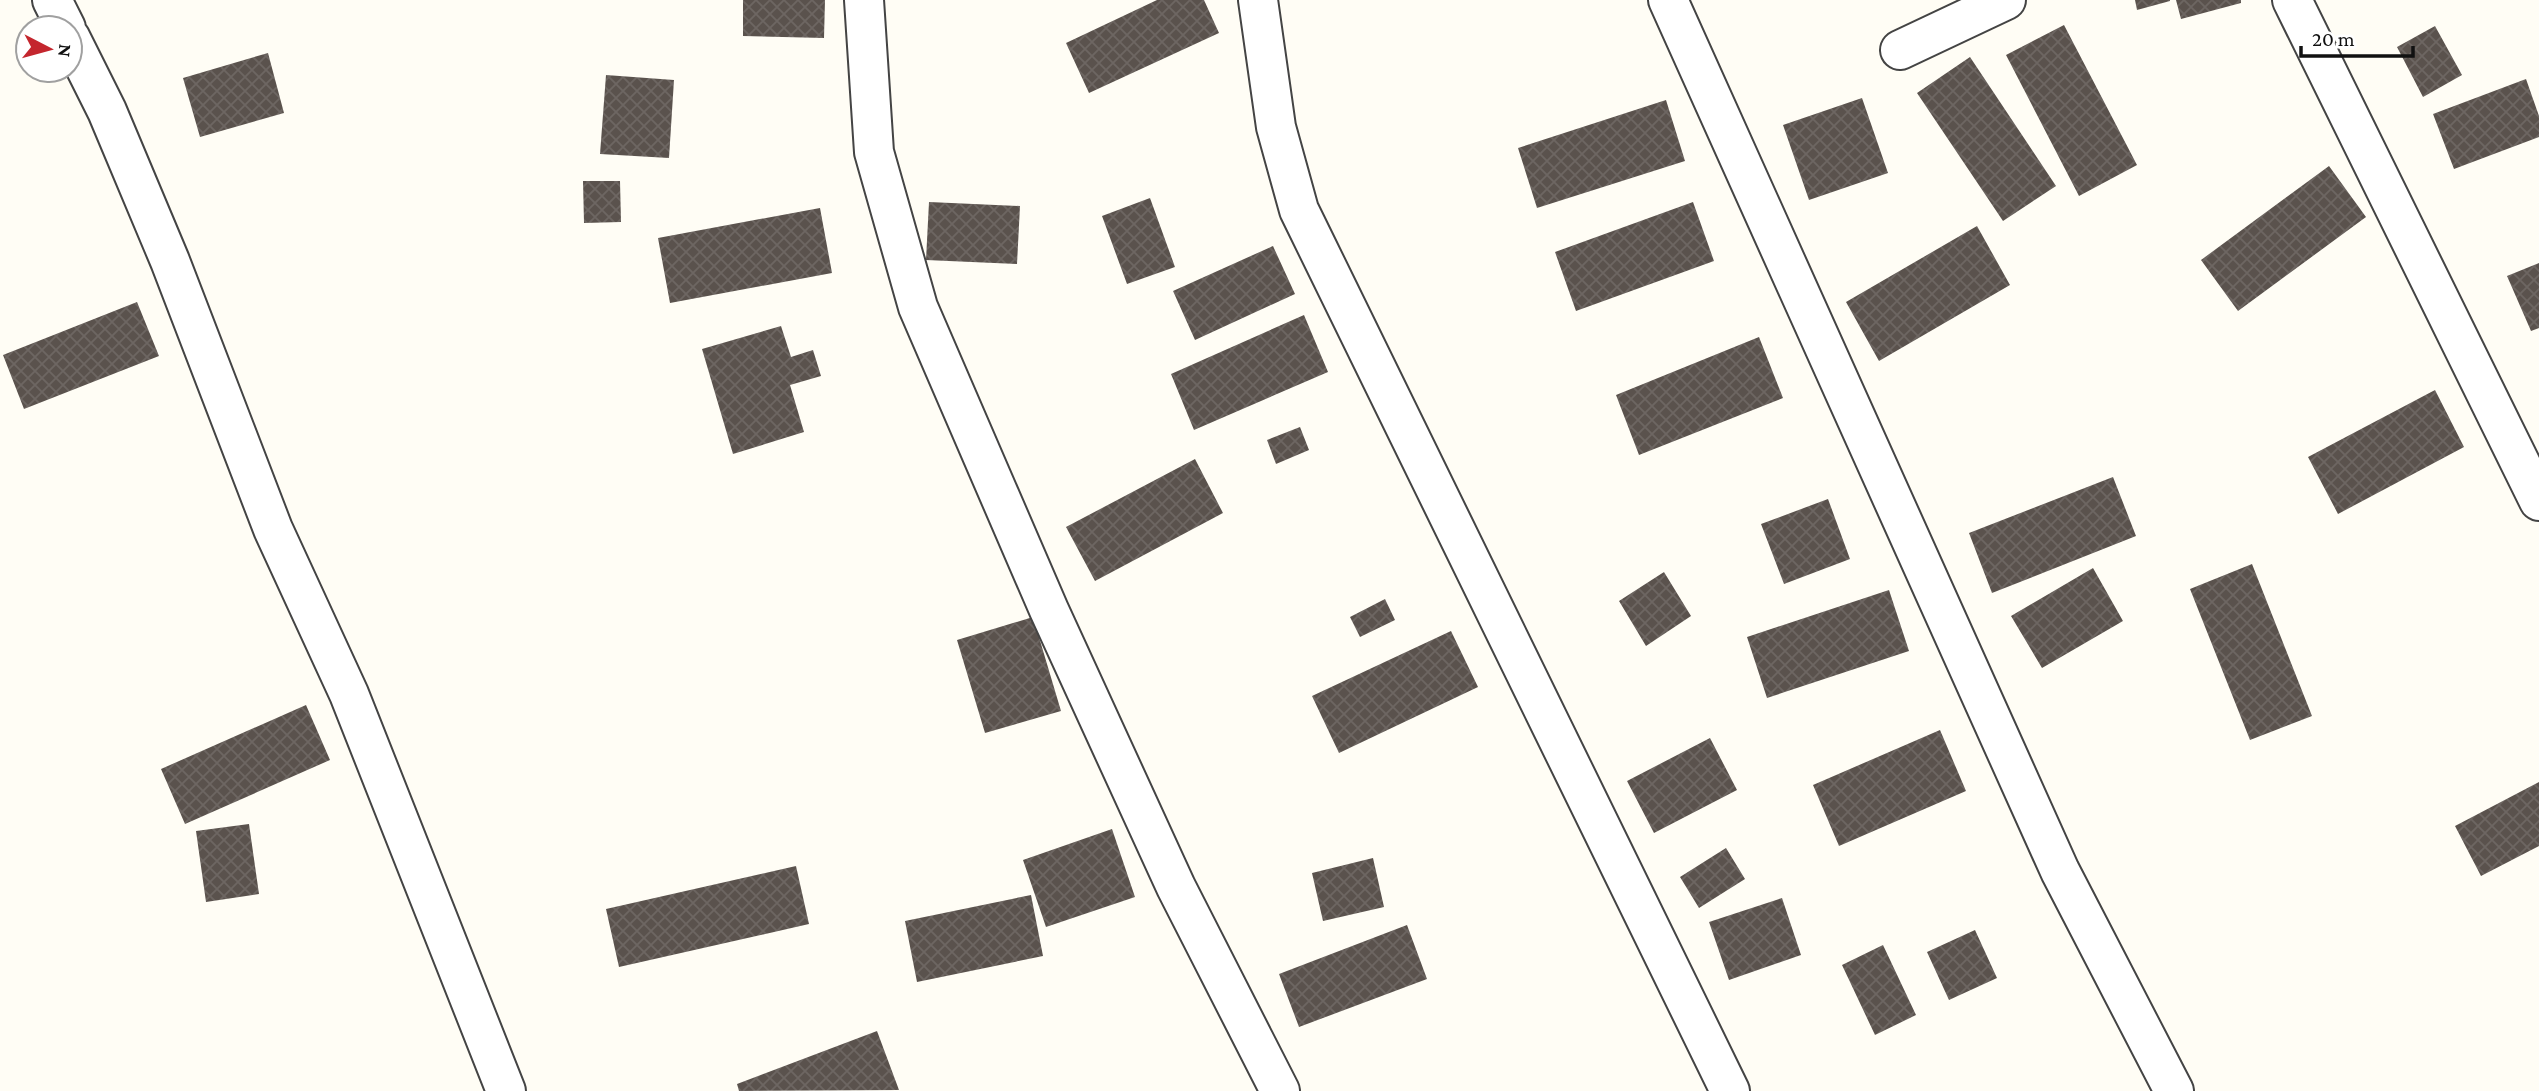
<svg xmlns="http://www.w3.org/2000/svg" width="2539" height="1091" font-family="'Crimson Pro',serif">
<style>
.building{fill:url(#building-cross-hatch)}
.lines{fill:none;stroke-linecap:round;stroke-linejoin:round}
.street-casing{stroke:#444;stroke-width:42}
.street{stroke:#fff;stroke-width:38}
</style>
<defs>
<pattern id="building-cross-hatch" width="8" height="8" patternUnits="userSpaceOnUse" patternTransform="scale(1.75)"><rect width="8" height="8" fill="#5a524d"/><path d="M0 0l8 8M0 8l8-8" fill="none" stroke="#6d6662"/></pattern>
</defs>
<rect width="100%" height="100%" fill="#fffdf5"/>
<!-- building -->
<path class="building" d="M743 0H825L824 38 743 36Z
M1157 0H1204L1219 33 1089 93 1066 43Z
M2135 0H2170V1L2137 10Z
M2176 0H2241V3L2181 19Z
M2064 25 2137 165 2079 196 2006 55Z
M2435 26 2462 75 2423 97 2397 47Z
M268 53 284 113 200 137 183 78Z
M1970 57 2056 186 2003 221 1917 93Z
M606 75 674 80 669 158 600 154Z
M2526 79 2539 116V137L2454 169 2433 114Z
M1862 98 1888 173 1809 200 1783 125Z
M1666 100 1685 161 1537 208 1518 148Z
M2329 166 2366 217 2238 311 2201 260Z
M583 181H620L621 222 584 223Z
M1150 198 1175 267 1127 284 1102 216Z
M929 202 1020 206 1017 264 926 260Z
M1693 202 1714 261 1576 311 1555 252Z
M820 208 832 273 670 303 658 238Z
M1977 226 2010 285 1879 361 1846 302Z
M1273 246 1295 294 1195 340 1173 291Z
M2539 263V328L2531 331 2507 276Z
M137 302 159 356 24 409 3 355Z
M1304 315 1328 372 1194 430 1171 374Z
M781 326 791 357 813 350 821 376 790 385 804 432 733 454 702 349Z
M1759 337 1783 398 1639 455 1616 395Z
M2435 390 2464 447 2338 514 2308 457Z
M1300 427 1309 450 1276 464 1267 440Z
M1195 459 1223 513 1095 581 1066 527Z
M2113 477 2136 536 1992 593 1969 533Z
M1828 499 1850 559 1784 584 1761 524Z
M2252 564 2312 716 2250 740 2190 589Z
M2093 568 2123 621 2042 668 2011 616Z
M1664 572 1691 616 1646 646 1619 601Z
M1889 590 1909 651 1767 698 1747 637Z
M1385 599 1395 620 1360 637 1350 617Z
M1033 617 1061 711 985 733 957 640Z
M1451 631 1478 687 1339 753 1312 696Z
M306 705 330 760 185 824 161 769Z
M1940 730 1966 791 1839 846 1813 785Z
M1710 738 1737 790 1654 833 1627 781Z
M2539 782V846L2481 876 2455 826Z
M249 824 259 894 206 902 196 831Z
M1112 829 1135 897 1046 927 1023 860Z
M1726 848 1745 879 1699 908 1680 877Z
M1373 858 1384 907 1323 921 1312 873Z
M796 866 809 924 619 967 606 909Z
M1031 895 1043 956 917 982 905 921Z
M1782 898 1801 955 1729 980 1709 922Z
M1407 925 1427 979 1299 1027 1279 974Z
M1975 930 1997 978 1949 1000 1927 952Z
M1883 945 1916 1015 1875 1035 1842 965Z
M877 1031 899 1090 739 1091 737 1084Z"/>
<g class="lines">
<defs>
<path id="street" d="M52 0 66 28
M864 0 874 152 918 307 1049 610 1176 887 1280 1091
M1258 0 1276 127 1299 210 1730 1091
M1668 0 2060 871 2174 1091
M2292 0 2539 501
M70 37 107 111 170 261 273 529 349 694 506 1091
M1900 50 2006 0"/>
</defs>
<!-- street casing -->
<use href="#street" class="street-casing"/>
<!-- street -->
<use href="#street" class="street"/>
</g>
<!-- north arrow -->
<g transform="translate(49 49) rotate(96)"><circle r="33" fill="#ffffff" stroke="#a0a0a0" stroke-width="2"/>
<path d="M0-5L12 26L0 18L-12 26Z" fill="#c4262e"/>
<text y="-10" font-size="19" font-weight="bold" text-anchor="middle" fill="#111111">N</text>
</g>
<!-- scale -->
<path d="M2301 46v10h112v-10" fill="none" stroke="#111111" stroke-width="3.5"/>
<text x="2312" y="46" font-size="21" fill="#111111" stroke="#ffffff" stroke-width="5" paint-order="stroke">20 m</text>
</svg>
